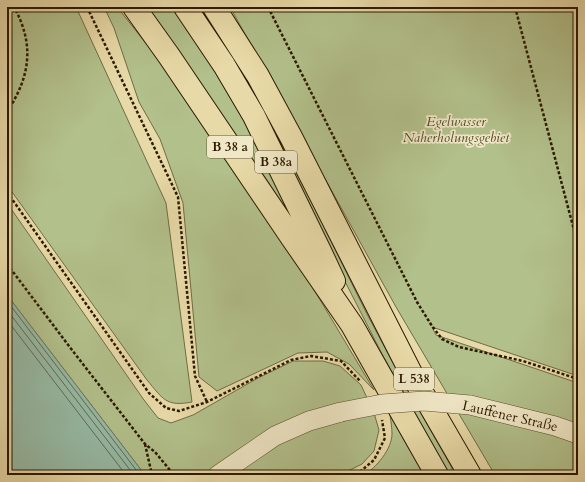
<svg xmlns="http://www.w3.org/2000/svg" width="585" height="482" font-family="Cardo,serif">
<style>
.green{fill:#b2c08b;stroke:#6e6c46}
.water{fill:#97bba6;stroke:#6c7a64}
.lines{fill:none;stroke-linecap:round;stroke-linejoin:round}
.shore{stroke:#616a53;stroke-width:1}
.street-casing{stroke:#5a492a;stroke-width:20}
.highway-casing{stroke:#2b1900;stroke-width:24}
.path{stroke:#2b1900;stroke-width:2.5;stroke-dasharray:3 2;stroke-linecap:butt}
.street{stroke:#f0e7c6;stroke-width:19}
.highway{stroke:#e8daa8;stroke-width:22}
.street-bridge-casing{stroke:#5a492a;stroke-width:20;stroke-linecap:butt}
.street-bridge{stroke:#f0e7c6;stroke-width:19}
.labels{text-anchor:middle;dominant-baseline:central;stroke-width:3.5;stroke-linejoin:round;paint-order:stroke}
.shield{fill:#f0e7c6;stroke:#66573b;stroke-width:1}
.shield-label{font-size:13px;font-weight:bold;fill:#2b1900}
.park-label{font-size:14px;font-style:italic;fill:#544b2a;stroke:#f0e7c6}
.street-label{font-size:14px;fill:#2b1900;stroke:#f0e7c6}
</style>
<rect width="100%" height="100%" fill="#e8daa8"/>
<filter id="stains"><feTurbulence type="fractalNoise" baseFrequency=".005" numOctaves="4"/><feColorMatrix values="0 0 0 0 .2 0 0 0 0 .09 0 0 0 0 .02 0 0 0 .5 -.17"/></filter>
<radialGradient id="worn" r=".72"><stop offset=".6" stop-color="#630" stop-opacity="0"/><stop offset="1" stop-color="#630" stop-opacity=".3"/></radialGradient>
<!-- green -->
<path class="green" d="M7 7H76L166 203 192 402C166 407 163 399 147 380L7 185Z
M104 7H117L181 87 301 268 374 390 349 364 327 352 298 353 217 391 199 377 183 203 160 139 139 102 114 28Z
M147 7H175L202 45 249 127 320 263Z
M195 7H203C268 104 315 211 367 314 394 366 423 417 452 468V471L450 472 447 471 382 354 333 258Z
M230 7H578V376L432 327 436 335 578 383V475H495L396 307Z
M7 203 144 400 158 418 171 423 193 415 258 378 293 361H323L340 366 361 385 374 413 379 430 374 451 362 464 340 475H145L7 295Z
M390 415 424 475H364C376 468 392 449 392 434 392 428 391 422 390 415Z"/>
<!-- water -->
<path class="water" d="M7 295 145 475H7Z"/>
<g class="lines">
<!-- shore -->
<path class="shore" d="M7 301 140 475
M7 310 134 475
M7 320 126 475"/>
<defs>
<path id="street" d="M470 405 555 426 578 434
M218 475 275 436 309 421 341 412"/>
<path id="highway" d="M134 7 169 56 292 238 352 325 437 475
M185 7 224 65 254 116 320 251 334 281
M214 7 258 76 291 137 412 375 470 475"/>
</defs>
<!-- street casing -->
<use href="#street" class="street-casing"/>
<!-- highway casing -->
<use href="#highway" class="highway-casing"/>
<!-- path -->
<path class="path" d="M87 7 178 197 195 376 207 402
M268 7 417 302 432 326 442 339 459 347 523 361 578 379
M515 7 578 245
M7 112C30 77 35 45 14 7
M7 192 149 393 166 408 179 411 207 402 291 360 311 356 341 361 360 381
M7 264 72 350 145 444 155 452 174 475
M145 444 152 475
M356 475 374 460 385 438 382 420"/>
<!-- street -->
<use href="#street" class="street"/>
<!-- highway -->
<use href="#highway" class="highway"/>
<defs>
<path id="street-bridge" d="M341 412 382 404 424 401 470 405"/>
</defs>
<!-- street-bridge casing -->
<use href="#street-bridge" class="street-bridge-casing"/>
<!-- street-bridge -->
<use href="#street-bridge" class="street-bridge"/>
</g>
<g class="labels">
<!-- shield labels -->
<g class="shield">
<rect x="207" y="136" width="46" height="22" rx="3"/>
<rect x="255" y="151" width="42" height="22" rx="3"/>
<rect x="394" y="368" width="40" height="22" rx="3"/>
</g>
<g class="shield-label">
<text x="230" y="147">B 38 a</text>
<text x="276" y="162">B 38a</text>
<text x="414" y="379">L 538</text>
</g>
<!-- park labels -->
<g class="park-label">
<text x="456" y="121">Egelwasser<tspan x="456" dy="16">Naherholungsgebiet</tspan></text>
</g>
<!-- street labels -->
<g class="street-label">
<text transform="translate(510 416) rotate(13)">Lauffener Straße</text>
</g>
</g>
<!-- margin -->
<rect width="585" height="482" fill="none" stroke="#e8daa8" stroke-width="24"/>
<rect x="8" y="8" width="569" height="466" fill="none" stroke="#2b1900" stroke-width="2"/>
<rect x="12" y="12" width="561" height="458" fill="none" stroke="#2b1900"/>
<rect width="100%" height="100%" filter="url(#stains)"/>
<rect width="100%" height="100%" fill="url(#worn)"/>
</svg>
